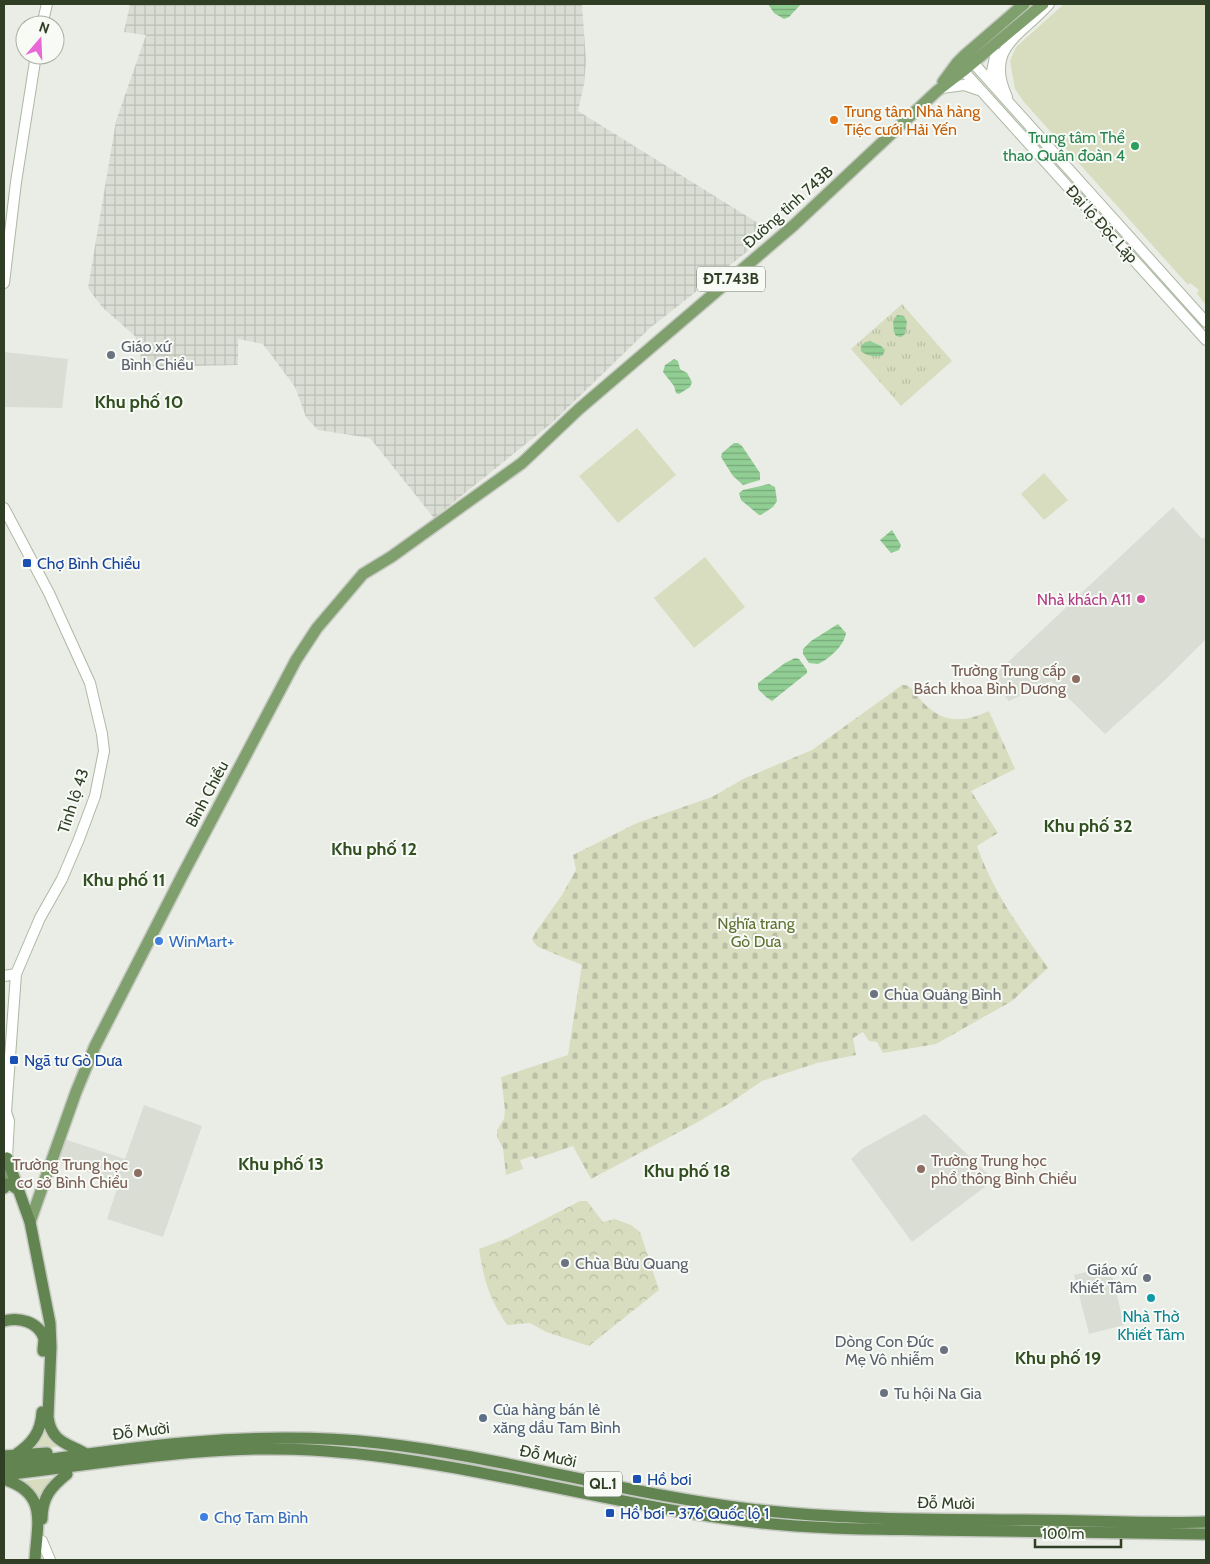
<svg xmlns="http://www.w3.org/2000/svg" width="1210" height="1564" font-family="Cabin,sans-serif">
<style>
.built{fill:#d9ddd3}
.industrial{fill:url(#industrial-grid)}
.grass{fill:#d8ddc0}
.forest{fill:url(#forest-crowns)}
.cemetery{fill:url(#cemetery-stones)}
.park{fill:url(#park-tufts)}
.water{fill:url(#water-rules)}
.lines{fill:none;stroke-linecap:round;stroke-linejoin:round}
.secondary-casing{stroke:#adb8a4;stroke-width:12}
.primary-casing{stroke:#c5c9c2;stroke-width:14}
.trunk-casing{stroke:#c5c9c2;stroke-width:14}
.secondary{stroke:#fff;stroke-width:10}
.primary{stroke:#7fa06d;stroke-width:11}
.trunk{stroke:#628450;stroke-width:11}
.food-dot{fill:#e8710a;stroke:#f8faf6;stroke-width:2}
.leisure-dot{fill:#2e9e5b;stroke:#f8faf6;stroke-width:2}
.worship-dot{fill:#6b7280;stroke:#f8faf6;stroke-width:2}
.transit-dot{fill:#1a4fb4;stroke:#f8faf6;stroke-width:2}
.hotel-dot{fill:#d1479c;stroke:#f8faf6;stroke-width:2}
.education-dot{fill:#8d6e63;stroke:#f8faf6;stroke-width:2}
.shop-dot{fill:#3f7fe0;stroke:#f8faf6;stroke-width:2}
.culture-dot{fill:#0f9aa8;stroke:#f8faf6;stroke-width:2}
.service-dot{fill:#5c6f8a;stroke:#f8faf6;stroke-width:2}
.labels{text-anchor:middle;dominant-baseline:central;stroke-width:4;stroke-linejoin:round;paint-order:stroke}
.shield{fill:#f8faf6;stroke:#6b7664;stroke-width:1}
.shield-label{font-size:15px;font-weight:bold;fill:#2f3e25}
.food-label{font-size:16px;fill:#c56008;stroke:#f8faf6;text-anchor:start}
.leisure-label{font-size:16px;fill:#27864d;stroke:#f8faf6;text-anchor:end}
.street-label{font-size:16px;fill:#2f3e25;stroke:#f8faf6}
.worship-label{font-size:16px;fill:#5b616d;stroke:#f8faf6;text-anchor:start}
.transit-label{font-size:16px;fill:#164399;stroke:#f8faf6;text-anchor:start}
.hotel-label{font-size:16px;fill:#b23c85;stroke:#f8faf6;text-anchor:end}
.education-label{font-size:16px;fill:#785e54;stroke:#f8faf6;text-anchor:end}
.park-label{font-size:16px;fill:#607232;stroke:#f8faf6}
.shop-label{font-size:16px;fill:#366cbe;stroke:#f8faf6;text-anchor:start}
.culture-label{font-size:16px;fill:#0d838f;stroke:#f8faf6}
.service-label{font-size:16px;fill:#4e5e75;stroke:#f8faf6;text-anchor:start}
.neighbourhood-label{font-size:18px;font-weight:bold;fill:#324f22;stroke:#f8faf6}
</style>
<defs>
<pattern id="industrial-grid" width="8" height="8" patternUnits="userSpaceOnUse" patternTransform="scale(1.25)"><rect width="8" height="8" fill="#d9ddd3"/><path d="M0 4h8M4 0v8" fill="none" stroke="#bbbfb5"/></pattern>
<pattern id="forest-crowns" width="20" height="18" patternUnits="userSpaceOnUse" patternTransform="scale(1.25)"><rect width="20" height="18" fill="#d8ddc0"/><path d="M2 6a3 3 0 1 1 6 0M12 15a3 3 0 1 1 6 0" fill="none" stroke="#babfa5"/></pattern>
<pattern id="cemetery-stones" width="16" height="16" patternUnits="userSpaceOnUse" patternTransform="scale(1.25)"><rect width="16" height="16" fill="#d8ddc0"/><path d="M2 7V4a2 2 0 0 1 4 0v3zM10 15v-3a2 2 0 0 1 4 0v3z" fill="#babfa5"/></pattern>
<pattern id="park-tufts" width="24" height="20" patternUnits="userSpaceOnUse" patternTransform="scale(1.25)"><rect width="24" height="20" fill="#d8ddc0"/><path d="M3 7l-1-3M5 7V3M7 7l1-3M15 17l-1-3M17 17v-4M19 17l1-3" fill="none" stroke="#babfa5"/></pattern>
<pattern id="water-rules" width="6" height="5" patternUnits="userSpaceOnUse" patternTransform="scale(1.25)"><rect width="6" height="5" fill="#91ce94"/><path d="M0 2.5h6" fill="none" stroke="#77a979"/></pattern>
</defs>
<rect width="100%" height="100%" fill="#eaede5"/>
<!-- built -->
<path class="built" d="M4 352 68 359 62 408 4 407Z
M1173 507 1202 539 1206 536V639L1164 681 1105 734 1051 681 1009 701 989 680Z
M144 1105 202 1126 163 1237 107 1219 119 1183 52 1160 61 1138 125 1159Z
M925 1114 994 1180 912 1242 851 1159 862 1149Z
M1110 1266 1124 1325 1089 1334 1074 1275Z"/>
<!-- industrial -->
<path class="industrial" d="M130 4H582L586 61 584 84 578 111 766 228 754 240 758 243 650 328 553 422 434 518 370 438 318 430 306 417 295 387 263 344 238 339V365L140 367 141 344 135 343 136 337 102 307 88 288 116 121 146 35 124 32Z"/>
<!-- grass -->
<path class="grass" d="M1064 4H1206V305L1197 294 1199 290 1190 283 1188 285 1024 102 1015 89 1010 61 1016 47Z
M637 428 676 475 618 523 579 476Z
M1044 473 1068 500 1044 520 1021 494Z
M705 557 745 607 694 648 654 598Z
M45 1429 50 1436 62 1446 26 1452 39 1439Z
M58 1477 40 1500 34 1492 22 1481Z"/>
<!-- forest -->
<path class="forest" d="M580 1201H587L603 1222 615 1219 631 1225 640 1232 659 1290 589 1346 546 1332 530 1323 507 1325C489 1298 484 1281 479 1249L508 1238Z"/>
<!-- cemetery -->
<path class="cemetery" d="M902 685C911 684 914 692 919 698 940 723 961 724 989 711L1015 769 971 791 998 833 977 846C992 890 1021 930 1048 968L1012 1001 936 1044 883 1053 877 1042 869 1041 863 1032 853 1038 856 1055 817 1063 762 1081 730 1103 696 1123 591 1179 573 1146 535 1159 533 1156 520 1160 523 1169 506 1175 503 1148 497 1137V1130L504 1119 505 1110 501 1077 568 1055 582 965 538 947 532 940 535 933 562 895 576 870 573 855 637 823 712 797 743 779 812 750Z"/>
<!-- park -->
<path class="park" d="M902 304 952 361 901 406 851 349Z"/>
<!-- water -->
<path class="water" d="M768 4H801L789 17 784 19 774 13Z
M897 315 904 316 907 322 905 334 901 337 896 336 894 332 893 322Z
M870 341 881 346 885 350 883 355C877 358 866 356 861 351 860 345 864 342 870 341Z
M674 359 678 361 680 369 687 373 692 382 690 387 679 394 676 393 674 386 663 372 665 365Z
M734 443H738L742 446 760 473V480L743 485 733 476 721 457 722 453Z
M769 484 775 487 777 501 773 507 761 515H759L741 500 739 493 743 490Z
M892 530 901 545 899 550 891 553 880 540Z
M838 624 846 633C844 646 829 659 818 664L809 663 803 654V649L811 641Z
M795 658 799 659 807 670V673L772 701 766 697 758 689V683L785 663Z"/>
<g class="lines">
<defs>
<path id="secondary" d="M42 25 47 4
M968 57 1206 322
M959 66 1206 340
M994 86 992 71 996 53
M942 88 964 85 979 90
M1007 97C984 47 1021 36 1049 4
M4 283 16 182 36 55
M4 508 49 593 90 683 102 734 104 751 95 796 79 839 62 879 40 918 16 974 6 1112 4 1118
M4 976 16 974
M6 1112 9 1121 7 1158
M42 1541 50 1560"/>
<path id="primary" d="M943 82 957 63 965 55 1024 4
M4 1183 7 1158
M30 1222 76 1092 95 1046 183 874 296 660 317 628 363 574 391 557 522 463 579 409 794 225 937 91 963 71 1043 4"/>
<path id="trunk" d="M4 1161 7 1158 30 1222 50 1323 51 1347 48 1417C51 1442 67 1443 86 1454
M4 1188 6 1184H10L17 1189
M4 1321C18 1317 39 1321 44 1339 44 1342 43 1347 43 1351
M15 1455C32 1444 41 1432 42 1412
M4 1456 47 1453
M4 1466C128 1447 254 1429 379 1443 504 1457 625 1494 750 1509 841 1520 932 1519 1024 1520 1085 1520 1145 1524 1206 1522
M4 1475C106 1463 209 1444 312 1450 465 1459 611 1507 762 1523 817 1529 872 1529 926 1530 1020 1531 1113 1532 1206 1534
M6 1480C48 1494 37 1524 35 1560
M42 1519C42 1497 51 1487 67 1474"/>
</defs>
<!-- secondary casing -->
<use href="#secondary" class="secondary-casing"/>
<!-- primary casing -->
<use href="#primary" class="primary-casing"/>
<!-- trunk casing -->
<use href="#trunk" class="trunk-casing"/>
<!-- secondary -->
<use href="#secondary" class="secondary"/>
<!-- primary -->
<use href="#primary" class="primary"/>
<!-- trunk -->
<use href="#trunk" class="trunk"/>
</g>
<!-- markers -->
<circle class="food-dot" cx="834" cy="120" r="5"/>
<circle class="leisure-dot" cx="1135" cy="146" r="5"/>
<g class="worship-dot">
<circle cx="111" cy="355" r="5"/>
<circle cx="874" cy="994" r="5"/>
<circle cx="565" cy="1263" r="5"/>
<circle cx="1147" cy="1278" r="5"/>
<circle cx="944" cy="1350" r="5"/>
<circle cx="884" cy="1393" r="5"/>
</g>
<g class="transit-dot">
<rect x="22" y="558" width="10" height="10" rx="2.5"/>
<rect x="9" y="1055" width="10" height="10" rx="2.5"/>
<rect x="632" y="1474" width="10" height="10" rx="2.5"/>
<rect x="605" y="1508" width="10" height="10" rx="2.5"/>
</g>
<circle class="hotel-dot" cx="1141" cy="599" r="5"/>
<g class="education-dot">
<circle cx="1076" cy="679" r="5"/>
<circle cx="921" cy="1169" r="5"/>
<circle cx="138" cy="1173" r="5"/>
</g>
<g class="shop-dot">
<circle cx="159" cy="941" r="5"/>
<circle cx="204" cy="1517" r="5"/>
</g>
<circle class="culture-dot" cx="1151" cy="1298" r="5"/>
<circle class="service-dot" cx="483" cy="1418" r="5"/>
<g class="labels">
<!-- shield labels -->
<g class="shield">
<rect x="697" y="266.5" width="68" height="25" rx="4"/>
<rect x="584" y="1471.5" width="38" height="25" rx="4"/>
</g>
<g class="shield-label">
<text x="731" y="279">ĐT.743B</text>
<text x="603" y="1484">QL.1</text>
</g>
<!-- food labels -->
<g class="food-label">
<text x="844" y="111">Trung tâm Nhà hàng<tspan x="844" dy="18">Tiệc cưới Hải Yến</tspan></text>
</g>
<!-- leisure labels -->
<g class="leisure-label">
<text x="1125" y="137">Trung tâm Thể<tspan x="1125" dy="18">thao Quân đoàn 4</tspan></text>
</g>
<!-- street labels -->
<g class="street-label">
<text transform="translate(788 207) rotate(-42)">Đường tỉnh 743B</text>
<text transform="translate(1102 224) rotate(48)">Đại lộ Độc Lập</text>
<text transform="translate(207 794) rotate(-62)">Bình Chiểu</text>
<text transform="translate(73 801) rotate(-72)">Tỉnh lộ 43</text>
<text transform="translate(141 1431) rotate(-7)">Đỗ Mười</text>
<text transform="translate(548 1456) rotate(12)">Đỗ Mười</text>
<text transform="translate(946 1503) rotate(1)">Đỗ Mười</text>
</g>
<!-- worship labels -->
<g class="worship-label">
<text x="121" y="346">Giáo xứ<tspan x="121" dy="18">Bình Chiểu</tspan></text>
<text x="884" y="994">Chùa Quảng Bình</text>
<text x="575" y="1263">Chùa Bửu Quang</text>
<text x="1137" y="1269" text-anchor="end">Giáo xứ<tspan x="1137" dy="18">Khiết Tâm</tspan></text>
<text x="934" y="1341" text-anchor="end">Dòng Con Đức<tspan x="934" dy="18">Mẹ Vô nhiễm</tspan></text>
<text x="894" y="1393">Tu hội Na Gia</text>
</g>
<!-- transit labels -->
<g class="transit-label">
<text x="37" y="563">Chợ Bình Chiểu</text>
<text x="24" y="1060">Ngã tư Gò Dưa</text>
<text x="647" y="1479">Hồ bơi</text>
<text x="620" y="1513">Hồ bơi - 376 Quốc lộ 1</text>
</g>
<!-- hotel labels -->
<g class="hotel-label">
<text x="1131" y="599">Nhà khách A11</text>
</g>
<!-- education labels -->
<g class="education-label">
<text x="1066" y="670">Trường Trung cấp<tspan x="1066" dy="18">Bách khoa Bình Dương</tspan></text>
<text x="931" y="1160" text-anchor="start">Trường Trung học<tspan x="931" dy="18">phổ thông Bình Chiểu</tspan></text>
<text x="128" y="1164">Trường Trung học<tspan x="128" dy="18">cơ sở Bình Chiểu</tspan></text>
</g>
<!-- park labels -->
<g class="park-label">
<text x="756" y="923">Nghĩa trang<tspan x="756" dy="18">Gò Dưa</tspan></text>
</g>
<!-- shop labels -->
<g class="shop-label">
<text x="169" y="941">WinMart+</text>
<text x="214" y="1517">Chợ Tam Bình</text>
</g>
<!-- culture labels -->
<g class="culture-label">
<text x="1151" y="1316">Nhà Thờ<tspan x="1151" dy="18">Khiết Tâm</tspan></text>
</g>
<!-- service labels -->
<g class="service-label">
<text x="493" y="1409">Của hàng bán lẻ<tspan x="493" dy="18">xăng dầu Tam Bình</tspan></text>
</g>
<!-- neighbourhood labels -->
<g class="neighbourhood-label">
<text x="139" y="402">Khu phố 10</text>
<text x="1088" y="826">Khu phố 32</text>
<text x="374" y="849">Khu phố 12</text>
<text x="124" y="880">Khu phố 11</text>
<text x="281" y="1164">Khu phố 13</text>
<text x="687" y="1171">Khu phố 18</text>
<text x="1058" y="1358">Khu phố 19</text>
</g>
</g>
<!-- border -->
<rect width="1210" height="1564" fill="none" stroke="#2f3e25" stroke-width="10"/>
<!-- north arrow -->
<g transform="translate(40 40) rotate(19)"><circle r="24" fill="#f8faf6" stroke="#a8afa2"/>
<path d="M0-4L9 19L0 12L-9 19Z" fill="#e968d7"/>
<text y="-8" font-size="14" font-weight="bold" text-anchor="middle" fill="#2f3e25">N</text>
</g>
<!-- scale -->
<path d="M1035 1539v8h86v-8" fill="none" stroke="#2f3e25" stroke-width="2.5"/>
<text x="1042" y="1539" font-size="15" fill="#2f3e25" stroke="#f8faf6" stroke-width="4" paint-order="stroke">100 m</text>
</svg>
